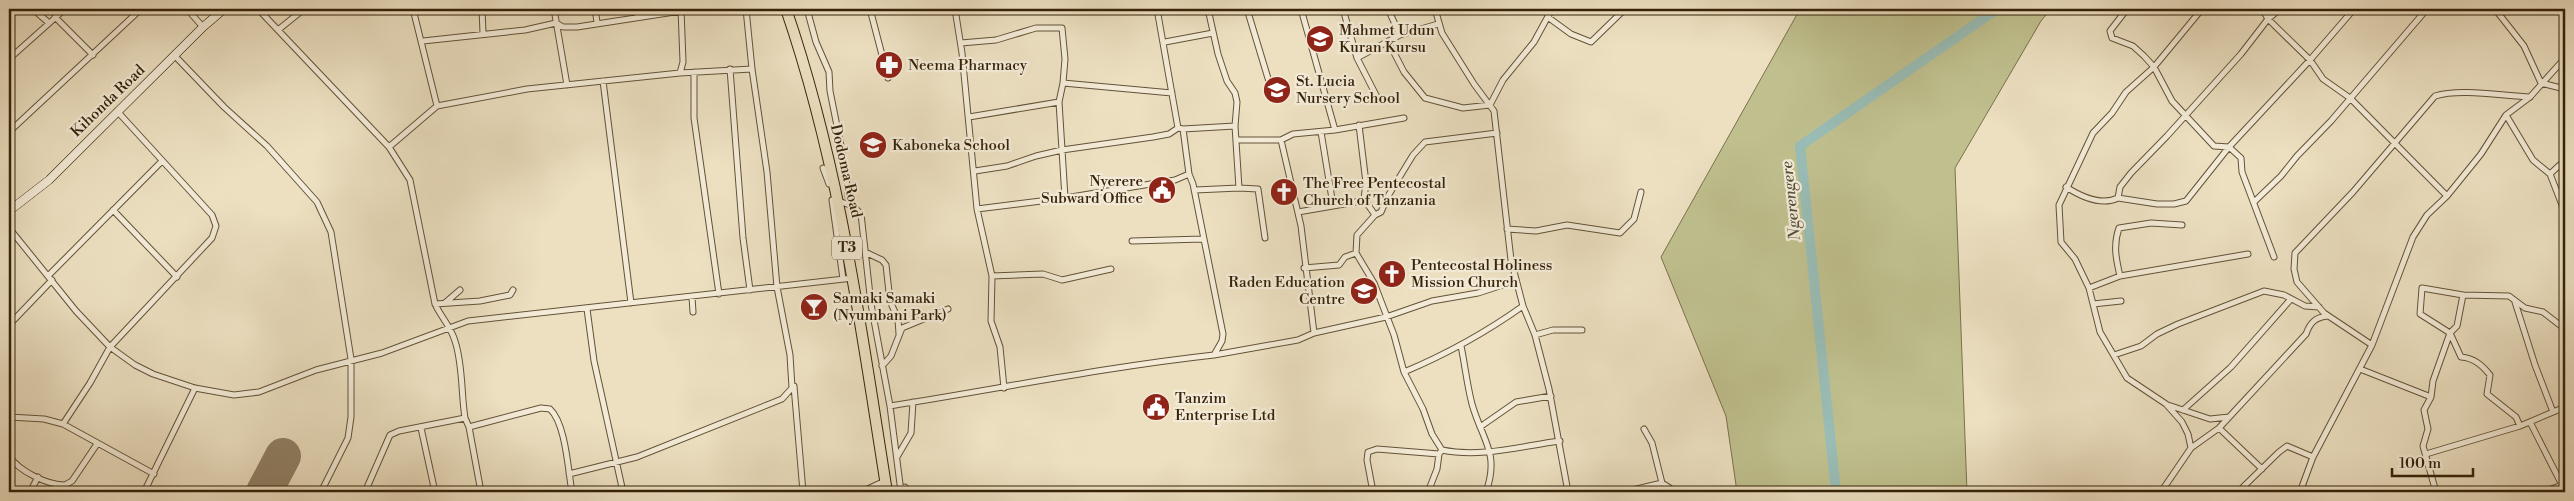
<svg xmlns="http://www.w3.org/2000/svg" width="2574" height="501" font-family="'Libre Bodoni',serif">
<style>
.green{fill:#bfc08e;stroke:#7a714c}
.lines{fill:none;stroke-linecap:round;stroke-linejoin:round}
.river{stroke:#99bdb6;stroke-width:10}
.runway{stroke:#908166;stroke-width:36}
.street-casing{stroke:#635238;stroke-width:7}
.secondary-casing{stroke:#35220a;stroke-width:9}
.highway-casing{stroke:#35220a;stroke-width:12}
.street{stroke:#f3ebd7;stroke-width:5}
.secondary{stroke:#f3ebd7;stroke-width:8}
.highway{stroke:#ece0c1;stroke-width:10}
.labels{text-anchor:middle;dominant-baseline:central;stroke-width:4.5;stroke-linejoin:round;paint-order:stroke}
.shield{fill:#f3ebd7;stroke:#6e5e48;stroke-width:1}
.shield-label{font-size:14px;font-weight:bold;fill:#35220a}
.poi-label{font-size:15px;fill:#35220a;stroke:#f3ebd7;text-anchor:start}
.street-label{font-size:15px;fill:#35220a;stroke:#f3ebd7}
.water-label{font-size:16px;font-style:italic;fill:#53503e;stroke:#f3ebd7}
</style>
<rect width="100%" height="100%" fill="#ece0c1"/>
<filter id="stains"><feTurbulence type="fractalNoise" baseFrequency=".004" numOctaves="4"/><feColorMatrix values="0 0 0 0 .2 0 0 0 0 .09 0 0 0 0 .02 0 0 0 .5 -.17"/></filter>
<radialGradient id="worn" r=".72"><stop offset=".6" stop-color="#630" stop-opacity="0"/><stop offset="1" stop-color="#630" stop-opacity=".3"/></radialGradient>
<!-- green -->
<path class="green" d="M1800 9H2051L2041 21 1955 168 1967 492H1737L1726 416 1661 257Z"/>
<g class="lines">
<!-- river -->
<path class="river" d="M1836 492 1800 146 1997 9"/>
<!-- runway -->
<path class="runway" d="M264 492 283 456"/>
<defs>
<path id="street" d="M33 9 49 23
M187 9 203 27
M258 9 389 147 410 180 435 304C441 317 451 327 455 341 463 365 461 393 465 418L469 427 481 492
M413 9 437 106
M482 9 483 33
M554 9 567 85
M595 9 597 22
M637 9V17
M807 9 816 42 829 72 830 91 844 161 849 204
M870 9 888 78
M955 9 962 53 977 209 992 276 991 321 1000 347 1004 388
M1208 9 1218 54 1227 81 1235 93 1237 102 1235 126 1239 188 1258 189 1265 238
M1247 9 1270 85
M1301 9 1335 130
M1343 9 1357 58 1377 97
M1388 9 1400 35
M1435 9 1442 33 1474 84 1494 111 1511 260 1523 306 1535 335 1549 389 1568 492
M2127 9 2110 31 2112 38 2133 46 2144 56 2154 67 2172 101 2214 146 2229 147 2241 158 2242 172 2274 257
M2262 9 2268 19 2310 60 2323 79 2350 98 2447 196
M2495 9 2524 46 2541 83 2565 89
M55 17 93 55
M1549 18 1571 34 1591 42 1625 9
M278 30 304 9
M423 41 525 30 556 23 563 27H577L681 11
M1388 41 1404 72 1425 98 1463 108 1490 105 1503 80 1534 42 1552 9
M1165 42 1213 33
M961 43 996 40 1036 28H1062L1065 59 1063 83
M175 56 224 107 267 146 317 202 331 232 351 359V417L348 438 321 492
M1357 58 1400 35 1438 24
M9 59 65 9
M730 69 743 238 750 290
M694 72V118L719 294
M680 73 683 62 681 9
M603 81 631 303
M2506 115 2533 160 2550 174 2562 205 2565 224
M969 117 1059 102
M1183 129 1235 126
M9 132 141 9
M1321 132 1333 205
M1237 140H1281
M389 147 437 106 527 89 680 73 752 69
M823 168 829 184
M975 171 1007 166 1036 156 1062 150 1153 137 1169 134 1178 128
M2550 174 2565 160
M2066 187C2080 196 2101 206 2118 198L2120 187 2131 173 2167 136 2241 54 2268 19 2280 9
M1195 190 1239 188
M1065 198 1059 102 1063 83 1172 93
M2118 198 2157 204H2174L2186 201 2229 147 2310 60 2354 9
M1364 199 1375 215
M832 200 843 279
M838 201 853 206 861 214 871 304 890 406 901 492
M2254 202 2281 176 2297 156 2331 121 2427 9
M977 209 1065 198 1175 180 1189 174 1183 129 1178 128 1157 9
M113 210 177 277
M1298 212 1356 202 1364 199 1366 183 1359 125
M9 228 76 311 110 347 135 365 153 374 195 388 234 395 259 392 316 370 382 353 468 321 853 278
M1507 229 1536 231 1567 225 1620 233 1634 219 1641 192
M1132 241 1203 239
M865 252 882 260 886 265 890 301 898 319 899 334
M1304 268 1339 265 1345 257 1356 253
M48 276 161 162
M992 276 1043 274 1062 280 1111 269
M2120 276C2116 259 2113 245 2119 228L2151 223 2182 225
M2089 288 2120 276 2248 254
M692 297 693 312
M2515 302 2535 365 2553 412
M445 303 460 290
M435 304 480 301 510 295 513 290
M2093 304 2121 301
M587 309 594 361 623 492
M9 325 52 280
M1314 333 1301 226 1281 140 1293 134 1335 130 1404 118
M1535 335 1553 330H1582
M2372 345 2324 313 2297 282 2294 269 2295 253 2353 192 2435 96C2460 88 2503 96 2530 97
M1461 346C1465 365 1467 385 1472 404 1482 440 1500 453 1486 492
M1214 355 1298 340 1314 333 1386 317 1432 301 1478 293 1515 281
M2114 355 2141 346 2157 334 2178 324 2264 291 2284 295 2305 306 2319 307
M882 366 891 356 902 328 948 309
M2360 369 2431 397
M1404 372C1447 354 1485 333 1523 306
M794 386 803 492
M2168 405 2210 419 2229 417
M890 406C998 389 1105 367 1214 355L1222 341 1223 334 1193 184 1189 174
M2183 410 2231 367 2291 299
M9 417 44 419 63 424 154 474
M2530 422 2562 485
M63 424 90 383 110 347 212 238 216 226 212 215 117 111
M2520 426 2516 417 2487 394 2490 375C2482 365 2474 358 2461 357L2450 333 2420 314 2422 288 2463 295 2509 296 2525 308 2543 312 2565 329
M469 427 541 408 550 409C566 424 568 471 572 492
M1480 427 1516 402 1551 396
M421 428 435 492
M2219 428 2262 469
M1644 429 1652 443 1662 483 1670 488 1671 492
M2191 448 2188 434 2182 422 2166 404 2127 378 2100 332 2089 288 2075 259 2061 242 2059 205 2093 133 2112 113 2126 92 2154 67 2202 9
M1442 450 1432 434 1423 409 1404 372 1394 335 1374 283 1356 253 1357 235 1375 215 1381 212 1388 196 1413 155 1425 142 1497 133
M2426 454 2520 426 2565 407
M9 456C19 471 47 485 65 485L72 481 97 444
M897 457 911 433 913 402
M569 474 637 457 782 399 792 388 790 355 777 287 767 172 752 69 746 9
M905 487 907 492
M30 492 38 477
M144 492 195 388
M365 492 390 435 399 431 465 418
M861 492 885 481
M1373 492 1367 460 1368 452 1377 449 1439 454 1442 450C1481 458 1521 446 1560 441
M1428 492 1437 469 1439 454
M1624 492 1662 483
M2161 492 2191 448 2219 428 2306 334C2310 323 2315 317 2328 316
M2238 492 2279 452 2287 446 2313 457
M2300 492 2313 457 2372 345 2413 237 2427 215 2447 196 2481 154 2506 115 2530 97 2565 58
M2436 492 2423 446 2428 429 2424 410 2431 397 2433 381 2450 333 2457 326 2463 295
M2543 492 2565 484"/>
<path id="secondary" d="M9 211 49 180 203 27 224 9"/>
<path id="highway" d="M786 9C840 166 861 329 887 492"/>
</defs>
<!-- street casing -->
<use href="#street" class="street-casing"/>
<!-- secondary casing -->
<use href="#secondary" class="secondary-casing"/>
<!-- highway casing -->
<use href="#highway" class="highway-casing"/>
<!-- street -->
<use href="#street" class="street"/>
<!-- secondary -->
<use href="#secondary" class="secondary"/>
<!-- highway -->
<use href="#highway" class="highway"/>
</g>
<!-- icons -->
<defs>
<symbol id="school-disc" viewBox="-11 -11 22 22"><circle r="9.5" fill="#8f2418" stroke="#f3ebd7"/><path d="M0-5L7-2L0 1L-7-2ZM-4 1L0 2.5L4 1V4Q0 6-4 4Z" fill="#fff"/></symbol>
<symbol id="pharmacy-disc" viewBox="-11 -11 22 22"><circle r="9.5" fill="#8f2418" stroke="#f3ebd7"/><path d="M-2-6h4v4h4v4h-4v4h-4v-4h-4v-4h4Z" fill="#fff"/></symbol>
<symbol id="civic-disc" viewBox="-11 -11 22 22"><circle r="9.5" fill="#8f2418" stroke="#f3ebd7"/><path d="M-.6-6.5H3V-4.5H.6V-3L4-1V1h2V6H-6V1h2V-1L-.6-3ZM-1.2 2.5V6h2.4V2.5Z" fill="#fff"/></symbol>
<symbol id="church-disc" viewBox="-11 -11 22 22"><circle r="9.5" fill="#8f2418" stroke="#f3ebd7"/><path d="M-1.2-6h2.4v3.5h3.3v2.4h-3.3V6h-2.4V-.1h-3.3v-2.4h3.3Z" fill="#fff"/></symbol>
<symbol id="bar-disc" viewBox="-11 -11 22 22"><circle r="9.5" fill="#8f2418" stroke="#f3ebd7"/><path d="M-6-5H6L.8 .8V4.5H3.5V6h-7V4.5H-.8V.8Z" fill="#fff"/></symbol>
</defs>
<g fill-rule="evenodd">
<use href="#school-disc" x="1304" y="23" width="32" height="32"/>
<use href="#pharmacy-disc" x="873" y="49" width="32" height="32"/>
<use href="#school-disc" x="1261" y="74" width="32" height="32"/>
<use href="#school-disc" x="857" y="129" width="32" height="32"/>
<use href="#civic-disc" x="1146" y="174" width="32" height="32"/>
<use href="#church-disc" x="1268" y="176" width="32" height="32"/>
<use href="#church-disc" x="1376" y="258" width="32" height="32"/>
<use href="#school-disc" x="1348" y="275" width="32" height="32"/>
<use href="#bar-disc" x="798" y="291" width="32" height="32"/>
<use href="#civic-disc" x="1140" y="391" width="32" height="32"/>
</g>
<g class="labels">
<!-- shield labels -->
<rect class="shield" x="832" y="236.5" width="30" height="23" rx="4"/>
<g class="shield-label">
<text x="847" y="248">T3</text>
</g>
<!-- poi labels -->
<g class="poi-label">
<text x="1339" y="30">Mahmet Udun<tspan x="1339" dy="17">Kuran Kursu</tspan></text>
<text x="908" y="65">Neema Pharmacy</text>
<text x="1296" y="81">St. Lucia<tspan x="1296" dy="17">Nursery School</tspan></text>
<text x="892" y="145">Kaboneka School</text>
<text x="1143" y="181" text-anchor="end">Nyerere<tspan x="1143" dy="17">Subward Office</tspan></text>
<text x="1303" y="183">The Free Pentecostal<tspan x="1303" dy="17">Church of Tanzania</tspan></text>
<text x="1411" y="265">Pentecostal Holiness<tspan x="1411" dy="17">Mission Church</tspan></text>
<text x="1345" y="282" text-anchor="end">Raden Education<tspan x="1345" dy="17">Centre</tspan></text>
<text x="833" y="298">Samaki Samaki<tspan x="833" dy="17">(Nyumbani Park)</tspan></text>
<text x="1175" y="398">Tanzim<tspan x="1175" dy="17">Enterprise Ltd</tspan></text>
</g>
<!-- street labels -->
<g class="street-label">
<text transform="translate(108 101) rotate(-44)">Kihonda Road</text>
<text transform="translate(846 171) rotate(77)">Dodoma Road</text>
</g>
<!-- water labels -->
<g class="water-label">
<text transform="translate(1791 201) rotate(-96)">Ngerengere</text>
</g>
</g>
<!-- margin -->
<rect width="2574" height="501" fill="none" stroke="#ece0c1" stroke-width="30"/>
<rect x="10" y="10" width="2554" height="481" fill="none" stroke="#35220a" stroke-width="2.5"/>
<rect x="15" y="15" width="2544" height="471" fill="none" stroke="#35220a"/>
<!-- scale -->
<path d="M2392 468v8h81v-8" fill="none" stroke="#35220a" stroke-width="2.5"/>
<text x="2399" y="468" font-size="15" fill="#35220a" stroke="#f3ebd7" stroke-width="4" paint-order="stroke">100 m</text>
<rect width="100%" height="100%" filter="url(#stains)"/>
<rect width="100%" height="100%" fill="url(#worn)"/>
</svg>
